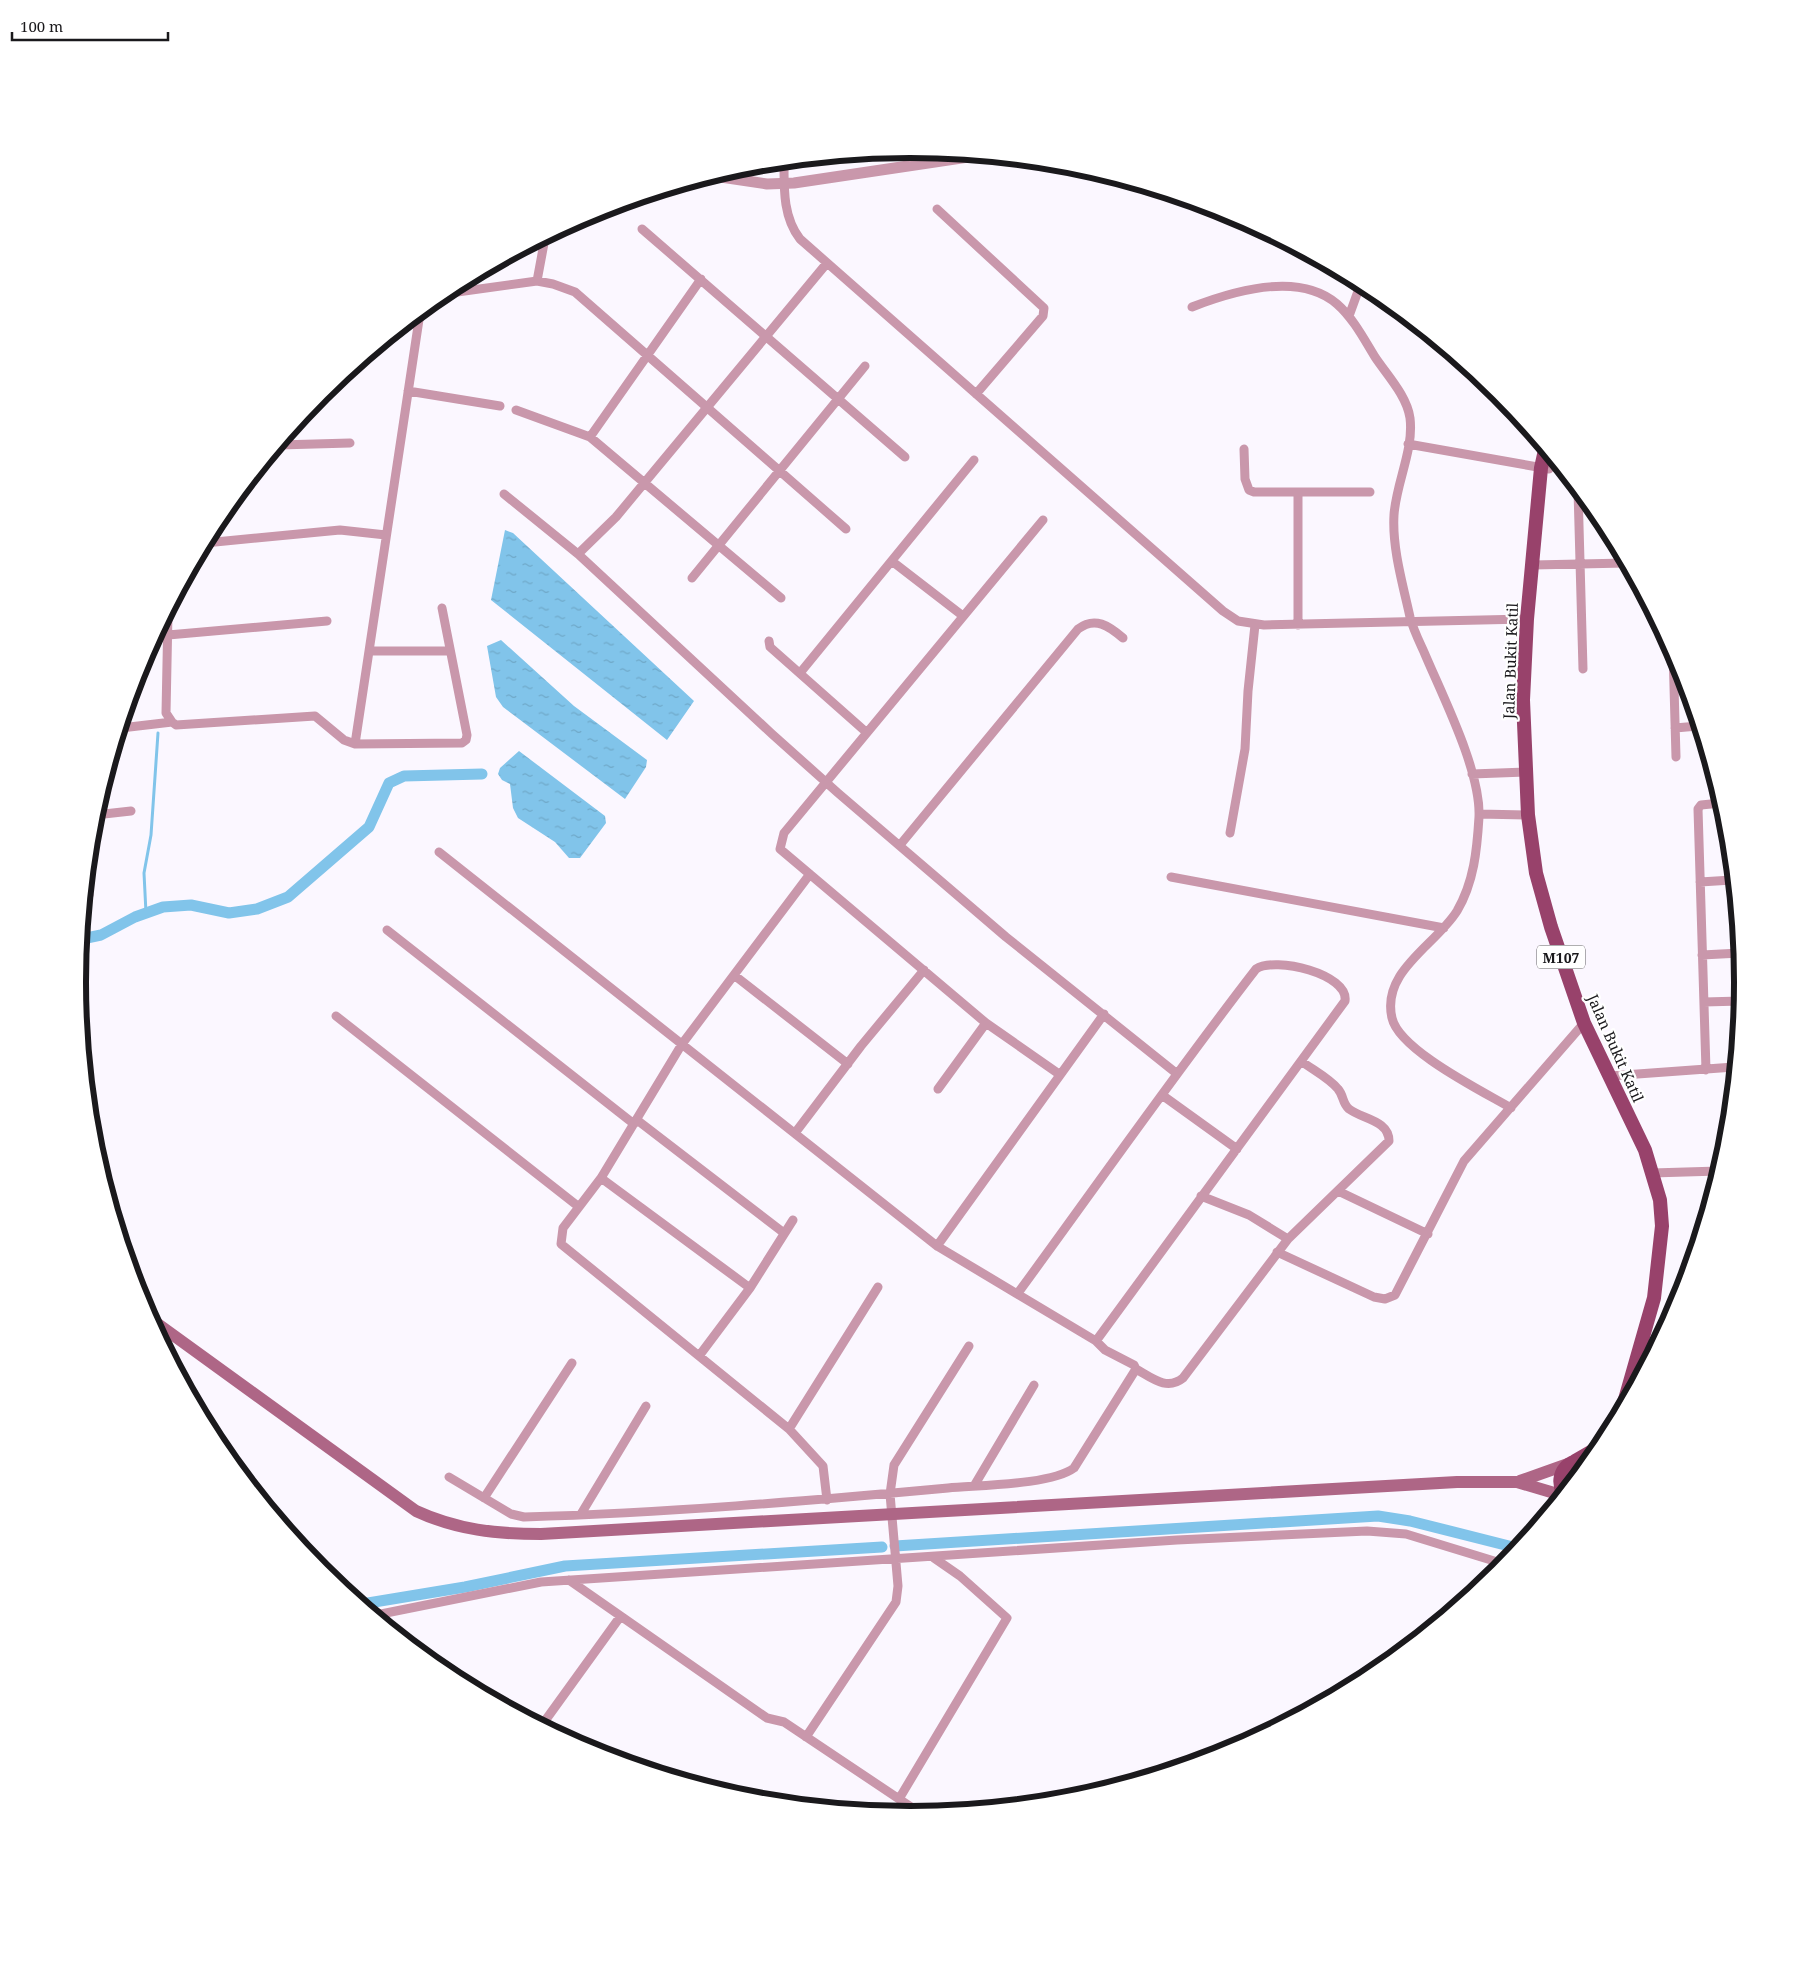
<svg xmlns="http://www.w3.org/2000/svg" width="1820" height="1964" font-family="'Noto Serif',serif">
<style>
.water{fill:url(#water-ripples)}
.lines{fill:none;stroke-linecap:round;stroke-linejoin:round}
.stream{stroke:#81c4ea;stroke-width:3}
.canal{stroke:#81c4ea;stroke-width:11}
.minor{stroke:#c997ab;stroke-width:9}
.tertiary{stroke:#c997ab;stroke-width:11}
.secondary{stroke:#ae6686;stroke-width:12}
.primary{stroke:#98426b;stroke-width:14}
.labels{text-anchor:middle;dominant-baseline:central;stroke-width:4.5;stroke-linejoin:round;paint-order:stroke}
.shield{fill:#fff;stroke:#5f5e60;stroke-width:1}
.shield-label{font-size:14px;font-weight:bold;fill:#1a191c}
.street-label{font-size:15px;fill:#1a191c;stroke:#fff}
.rim{fill:none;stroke:#1a191c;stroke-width:6}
</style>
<defs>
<pattern id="water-ripples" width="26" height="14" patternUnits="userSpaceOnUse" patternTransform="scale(1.25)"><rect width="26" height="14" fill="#81c4ea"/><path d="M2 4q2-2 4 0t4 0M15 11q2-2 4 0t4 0" fill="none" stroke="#6fa8c8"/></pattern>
</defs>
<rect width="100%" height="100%" fill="#fbf7ff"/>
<!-- water -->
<path class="water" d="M505 530 513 533 694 701 667 740 491 600Z
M501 640 574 706 647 760 646 767 625 799 503 707 496 697 487 646Z
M519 751 605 816 606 823 580 858H569L555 842 518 818 513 808 510 784 502 780 498 774 500 768Z"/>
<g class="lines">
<!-- stream -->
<path class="stream" d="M146 913 144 873 151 835 158 733"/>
<!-- canal -->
<path class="canal" d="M82 939 101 935 135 917 163 907 191 905 229 913 257 909 288 897 369 827 389 783 404 776 482 774
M895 1546 1378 1516 1410 1521 1517 1548
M362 1604 465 1587 565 1566 882 1547"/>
<!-- minor -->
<path class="minor" d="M784 162C784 189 783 217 800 239L1223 611 1238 621 1264 625 1527 619
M937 209 1044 308 1043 316 976 394
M642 229 905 457
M537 281 545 238
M443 294 537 281 553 284 575 292 846 529
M1192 307C1233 291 1299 271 1337 304 1353 318 1364 339 1375 357 1387 375 1407 396 1410 418 1414 450 1396 483 1394 515 1392 548 1403 585 1410 617 1413 629 1419 641 1424 652 1442 695 1481 771 1479 817 1477 850 1474 882 1457 911 1436 945 1381 971 1392 1018 1399 1050 1482 1091 1511 1108
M1349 316 1361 283
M408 391 500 406
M516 410 590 437 781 598
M590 437 701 279
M1408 444 1549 469
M279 445 350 443
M1244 449 1245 479 1249 490 1254 492H1370
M1578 490 1583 669
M1298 492V625
M504 494 578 554 772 734 838 793 1006 937 1176 1073
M1043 520 784 833 780 849 986 1023 1059 1074
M205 543 340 530 386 535
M578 554 616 517 827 263
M893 562 963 616
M1533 565 1626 563
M692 578 865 366
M168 613 166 713 172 722 176 725 315 716 344 740 355 744 462 743 466 740 467 735 442 608
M168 635 327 621
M769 641 770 647 866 732
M369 651H450
M1673 651 1676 757
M800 673 974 460
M121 728 172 722
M1675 728 1698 726
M355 744 420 313
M1472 774 1526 772
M1479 814 1528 815
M95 815 131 811
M1230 833 1245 749 1248 691 1255 625
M900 845 1078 629C1095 616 1109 626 1123 638
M439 852 937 1246 1096 1341 1105 1350 1134 1365 1136 1369C1152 1378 1167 1391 1183 1378L1288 1239 1389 1141C1389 1120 1362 1119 1349 1109 1342 1103 1344 1096 1338 1089 1329 1078 1313 1070 1301 1061
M810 874 682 1044 601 1178 563 1228 561 1244 789 1429 823 1466 827 1500
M1171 877 1444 928
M1700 882 1732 880
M86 896 89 895
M387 930 634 1124
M1702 955 1740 953
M734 975 848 1064
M1704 1002 1741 1001
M336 1016 579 1207
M1706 1070 1698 809 1701 805 1721 803
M1610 1076 1734 1067
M938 1089 986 1023
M1162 1095 1237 1149
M637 1120 784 1233
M795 1133 861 1046 924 970
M1652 1173 1719 1171
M601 1178 750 1288
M1338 1191 1428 1234
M1201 1196 1249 1215 1288 1239
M937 1246 1104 1014
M1277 1252 1374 1297 1385 1299 1395 1295 1464 1161 1584 1023
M1018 1293C1097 1185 1174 1075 1256 969 1275 956 1349 974 1345 1001L1096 1341
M699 1356 750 1288 793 1220
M789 1429 878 1287
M449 1477 511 1514 524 1517C665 1513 807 1501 948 1488 979 1485 1051 1485 1074 1468L1136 1369
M974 1486 1034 1385
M484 1498 572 1363
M581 1514 646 1406
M569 1580 767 1718 784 1722 920 1813
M376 1615 541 1582 1177 1540 1367 1531 1406 1534 1504 1564
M542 1725 620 1617
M806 1737 896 1602 898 1586 890 1494 894 1465 969 1346
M899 1799 1007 1618 960 1576 934 1558"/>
<!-- tertiary -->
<path class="tertiary" d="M714 176 767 184 794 183 975 156"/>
<!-- secondary -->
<path class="secondary" d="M151 1319 416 1511C457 1530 497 1534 541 1534L1457 1482H1517L1561 1495
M1520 1481 1568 1464"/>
<!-- primary -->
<path class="primary" d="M1545 450 1541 468 1527 619 1523 700 1528 815 1536 873 1551 927 1584 1023 1645 1150 1660 1200 1662 1226 1654 1298 1624 1403
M1575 1461 1601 1446
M1563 1493C1554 1473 1569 1457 1589 1461"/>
</g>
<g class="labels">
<!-- shield labels -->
<rect class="shield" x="1537" y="945.5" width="48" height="23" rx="4"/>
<g class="shield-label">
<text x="1561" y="957">M107</text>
</g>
<!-- street labels -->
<g class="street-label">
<text transform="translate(1510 661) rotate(-88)">Jalan Bukit Katil</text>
<text transform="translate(1616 1048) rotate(66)">Jalan Bukit Katil</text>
</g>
</g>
<!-- crop -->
<path d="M0 0H1820V1964H0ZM86 982a824 824 0 1 1 1648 0a824 824 0 1 1-1648 0Z" fill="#fff" fill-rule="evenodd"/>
<path class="rim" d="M86 982a824 824 0 1 1 1648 0a824 824 0 1 1-1648 0Z"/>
<!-- scale -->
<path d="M12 32v8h156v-8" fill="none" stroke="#1a191c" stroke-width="2.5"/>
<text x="20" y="32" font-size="15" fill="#1a191c" stroke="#ffffff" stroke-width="4" paint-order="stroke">100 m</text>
</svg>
